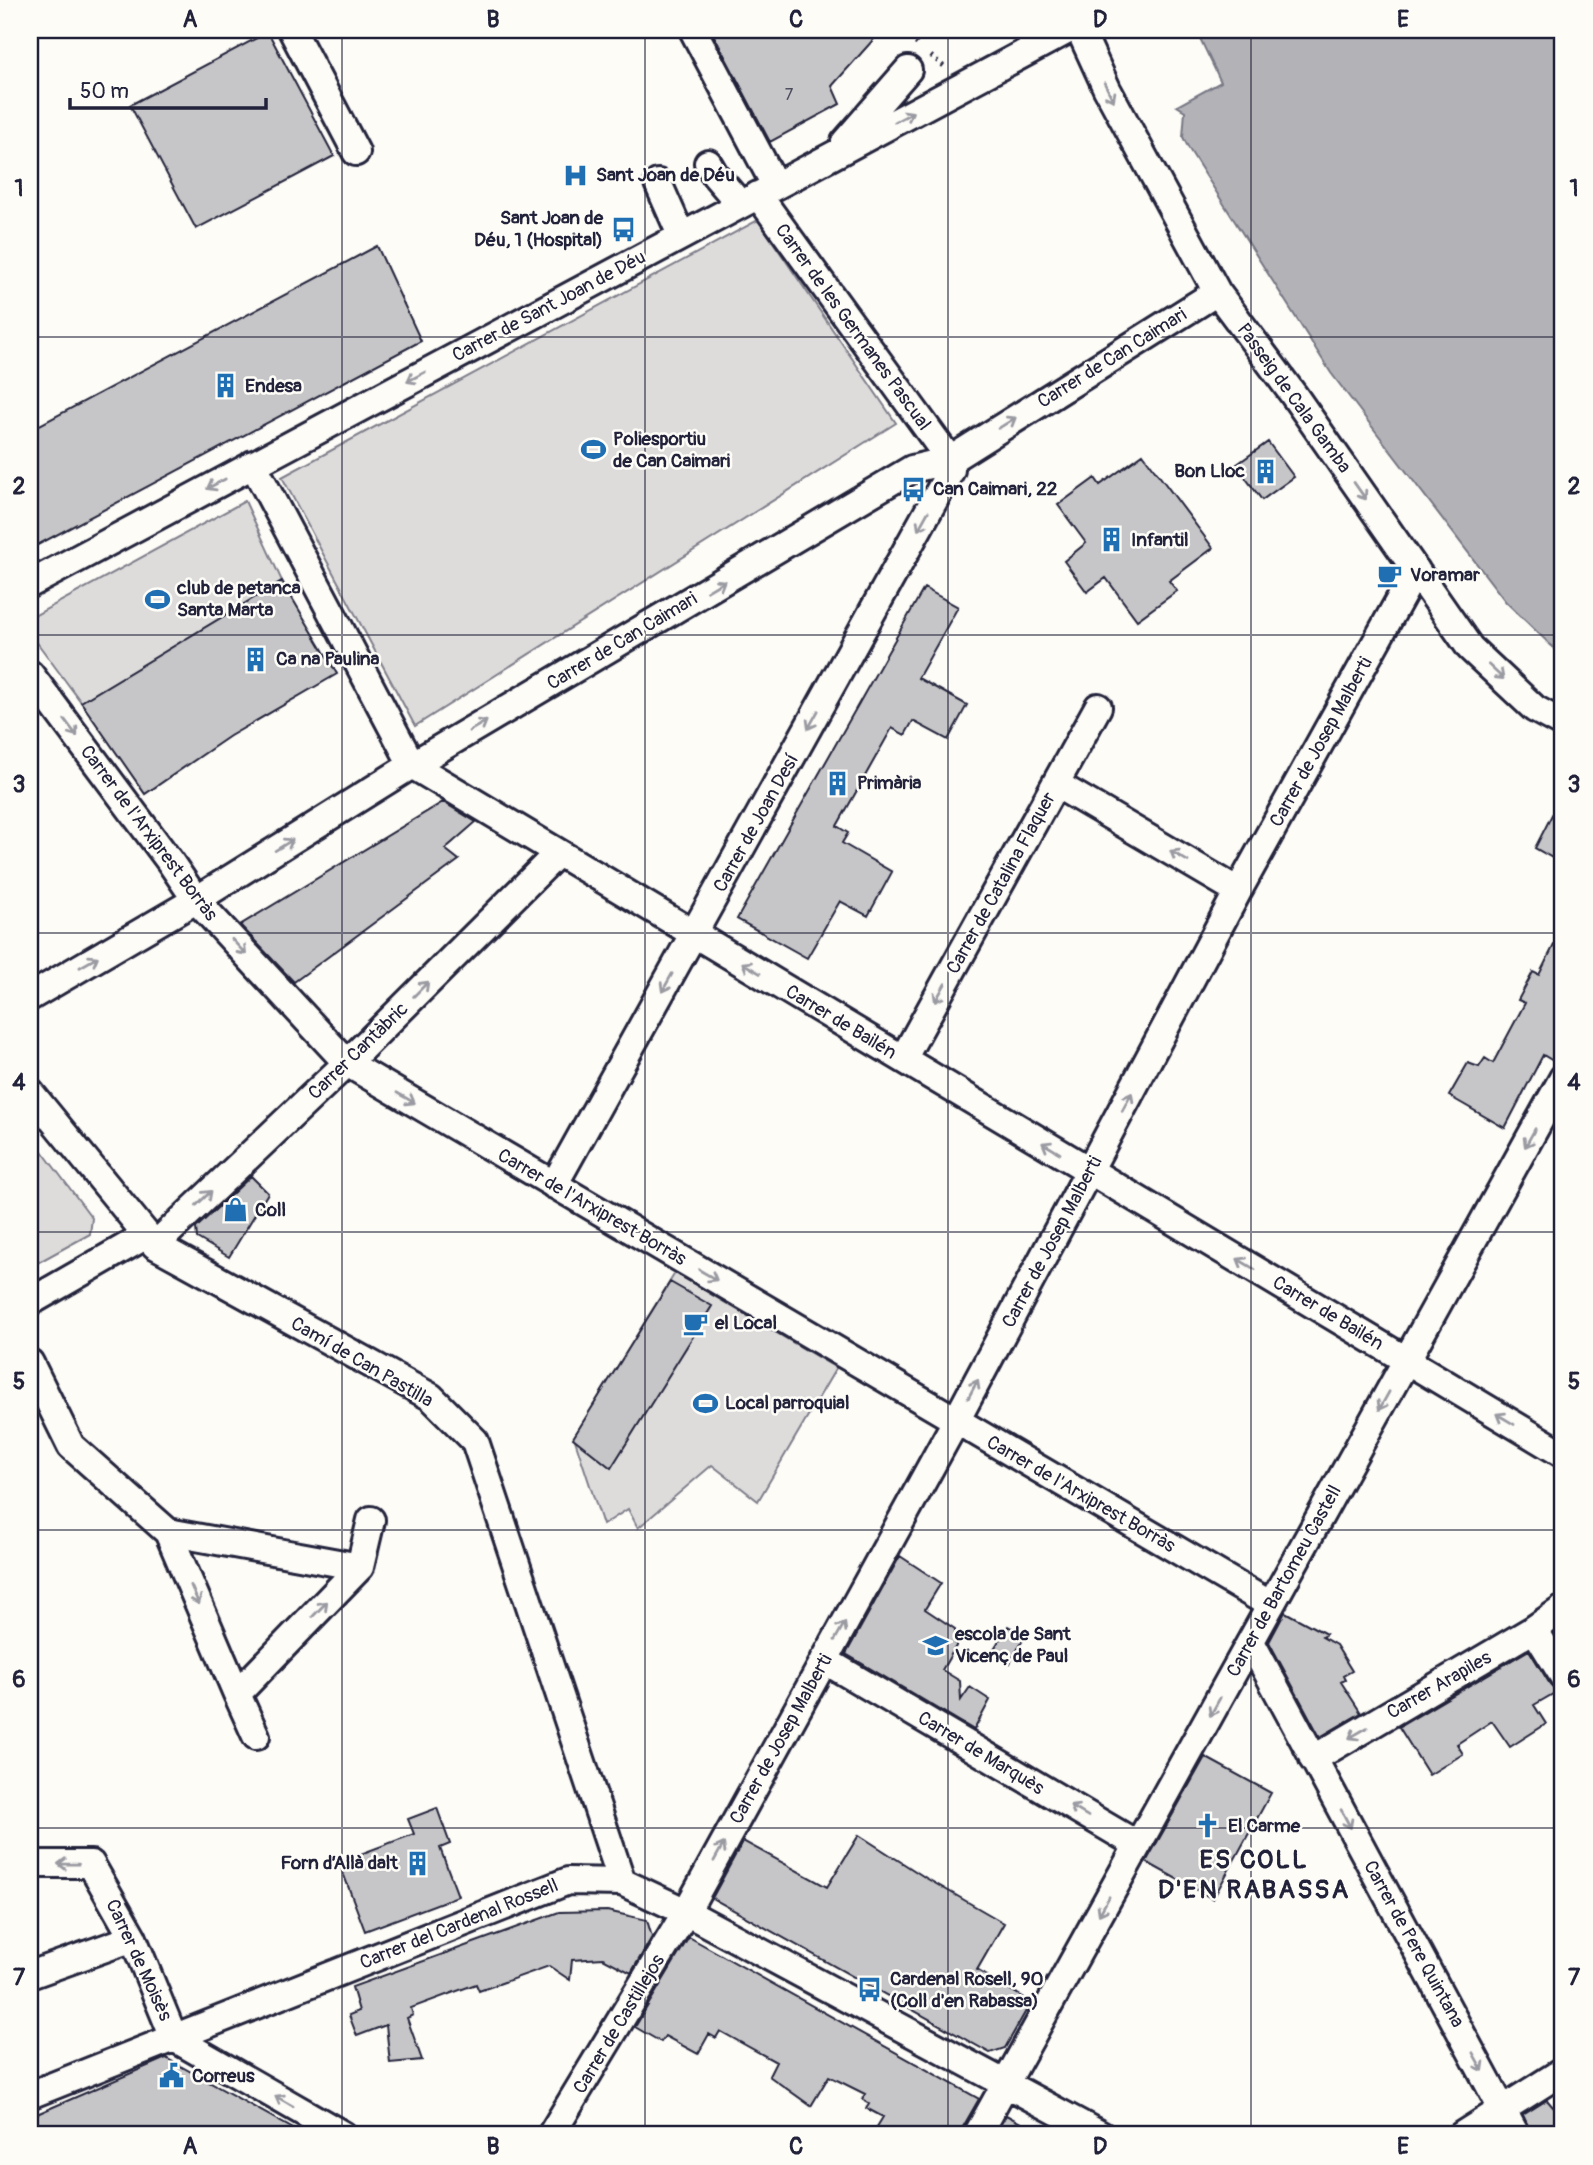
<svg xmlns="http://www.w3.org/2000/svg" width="1593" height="2165" font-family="Pangolin,sans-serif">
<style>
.green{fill:#dddcdb;stroke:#807f8b;stroke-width:2}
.water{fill:#b2b2b7;stroke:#787885;stroke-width:2}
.building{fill:#c6c6c8;stroke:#22223b;stroke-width:2}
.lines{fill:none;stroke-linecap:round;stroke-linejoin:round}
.minor-casing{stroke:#22223b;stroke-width:32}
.path{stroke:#22223b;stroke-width:4.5;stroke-dasharray:2 5;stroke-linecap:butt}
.minor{stroke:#fdfcf7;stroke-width:26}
.oneway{stroke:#9a9aa2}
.grid{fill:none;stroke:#22223b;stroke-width:2;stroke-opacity:0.55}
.labels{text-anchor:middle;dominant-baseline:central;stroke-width:5;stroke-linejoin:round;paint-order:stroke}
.number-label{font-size:16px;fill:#4b4b5e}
.poi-label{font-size:19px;font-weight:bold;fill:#22223b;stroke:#fdfcf7;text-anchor:start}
.street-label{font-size:19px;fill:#22223b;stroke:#fdfcf7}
.district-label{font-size:26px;font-weight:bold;letter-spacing:2px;fill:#22223b;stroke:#fdfcf7}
.neatline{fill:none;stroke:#22223b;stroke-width:2.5}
.grid-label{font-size:23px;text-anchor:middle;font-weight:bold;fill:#22223b}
</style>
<rect width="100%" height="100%" fill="#fdfcf7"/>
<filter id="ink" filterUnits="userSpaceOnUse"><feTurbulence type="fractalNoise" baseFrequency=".0143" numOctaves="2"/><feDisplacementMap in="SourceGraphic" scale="14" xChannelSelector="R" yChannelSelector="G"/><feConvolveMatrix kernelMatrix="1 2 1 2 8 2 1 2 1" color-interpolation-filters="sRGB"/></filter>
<g filter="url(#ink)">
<!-- green -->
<path class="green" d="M758 220 896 423 415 726 282 477Z
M245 501 282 581 81 702 30 633V618Z
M30 1135 92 1218 90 1234 30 1267Z
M675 1273 836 1368 758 1501 712 1465 638 1528 628 1509 603 1525 574 1437Z"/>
<!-- water -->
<path class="water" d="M1196 30H1563V657L1506 602 1331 373 1189 149 1183 137 1185 111 1177 106 1221 82Z"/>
<!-- building -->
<path class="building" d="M711 30H882L832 86 840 104 770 142Z
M268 32 334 156 196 229 130 105Z
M377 246 421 341 30 549V430Z
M1268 442 1294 477 1262 500 1236 465Z
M1143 454 1213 548 1169 581 1177 591 1137 620 1106 578 1087 592 1064 561 1086 543 1058 505 1095 478 1100 485Z
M282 581 337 674 230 736 145 794 81 702Z
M924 588 958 607 918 678 967 705 948 740 913 721 905 735 892 728 837 826 848 833 842 843 892 872 868 916 840 901 807 958 737 919Z
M1563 793V864L1535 848Z
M443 802 476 822 445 849 459 860 294 982 240 925Z
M1563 927V1062L1558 1064 1543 1055 1505 1128 1449 1096 1468 1063 1479 1067 1485 1058 1493 1063 1525 1003 1518 1000 1533 972 1539 975Z
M251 1176 268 1193 229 1257 197 1238 196 1228Z
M670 1282 712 1306 611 1468 573 1438Z
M900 1556 941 1583 925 1609 955 1629 956 1646 942 1670 960 1681 961 1700 970 1687 990 1700 974 1730 846 1654Z
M1285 1612 1326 1634 1322 1637 1336 1645 1352 1671 1343 1676 1345 1680 1341 1682 1361 1713 1320 1737 1269 1642Z
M1008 1626 1025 1636 1010 1663 992 1652Z
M1529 1650 1550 1684 1558 1691 1534 1705 1546 1724 1510 1747 1492 1721 1457 1744 1463 1754 1429 1775 1399 1727Z
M1205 1757 1271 1793 1213 1899 1146 1862Z
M437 1808 450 1844 440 1848 458 1896 365 1931 339 1862 414 1834 408 1819Z
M859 1835 926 1878 1004 1923 977 1970 1031 2002 1005 2048 990 2053 712 1898 743 1841 827 1887Z
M607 1911 647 1920 652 1937 631 1973 603 1958 572 1960 570 1980 549 1966 479 1991 476 1984 411 2008 413 2015 407 2018 422 2060 390 2063 386 2025 357 2036 349 2015 359 2011 352 1987 559 1912Z
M689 1937 979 2099 963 2127 961 2135H872L883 2117 866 2108 869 2103 862 2099 865 2094 829 2076 811 2106 769 2076 776 2062 720 2031 716 2038 709 2034 698 2054 665 2036 661 2042 635 2027Z
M166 2058 304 2135H30V2117Z
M1547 2100 1553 2107 1563 2103V2135H1532L1523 2115Z
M1006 2115 1043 2135H995Z"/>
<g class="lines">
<defs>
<path id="minor" d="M292 30 356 152
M693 30 775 185
M1080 30 1107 89 1217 292 1293 394 1470 648 1535 709 1563 724
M845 142 908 70
M708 163 715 175 740 204
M658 183 681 235
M253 464 412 765 1563 1454
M30 584 1068 30
M30 674 171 863 196 900 347 1063 1271 1605
M1056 784 1238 891
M30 997 196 900 412 765 912 469 950 460 1217 292
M903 1059 1098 707
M30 1092 155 1245 431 1397 475 1441 622 1882
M554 1185 951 470 950 460 758 195
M155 1245 347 1063 558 853
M30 1302 145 1236
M30 1363 71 1446 168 1532 237 1694 360 1567 168 1532
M360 1567 371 1520
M1534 1629 1563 1676
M1251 1642 1516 2135
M824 1660 1138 1845
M237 1694 256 1736
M1313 1759 1534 1629 1563 1609
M30 1864H91L133 1938 174 2038 343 2135
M30 1975 133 1938
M30 2095 568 1881 622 1882 686 1912 1101 2135
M551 2135 686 1912 956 1421 1238 891 1416 570
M977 2135 1563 1078
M1462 2135 1563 2071"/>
</defs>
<!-- minor casing -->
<use href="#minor" class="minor-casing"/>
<!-- path -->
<path class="path" d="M899 30 919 46
M931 56 946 68"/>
<!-- minor -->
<use href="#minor" class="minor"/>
</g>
<!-- one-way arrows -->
<defs><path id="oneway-shaft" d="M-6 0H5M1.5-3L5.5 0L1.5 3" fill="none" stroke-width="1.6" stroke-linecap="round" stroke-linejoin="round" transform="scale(1.75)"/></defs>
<g class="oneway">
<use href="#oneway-shaft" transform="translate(1109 92) rotate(63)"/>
<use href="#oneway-shaft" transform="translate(904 117) rotate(-28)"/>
<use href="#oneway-shaft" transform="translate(416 377) rotate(152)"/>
<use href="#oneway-shaft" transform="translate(1007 423) rotate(-32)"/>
<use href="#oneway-shaft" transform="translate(216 484) rotate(152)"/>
<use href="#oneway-shaft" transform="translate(1360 491) rotate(55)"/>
<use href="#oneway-shaft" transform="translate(923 521) rotate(119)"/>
<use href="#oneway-shaft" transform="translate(716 586) rotate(-31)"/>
<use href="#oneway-shaft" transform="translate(1496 672) rotate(43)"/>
<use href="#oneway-shaft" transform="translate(813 720) rotate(119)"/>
<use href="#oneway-shaft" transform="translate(478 726) rotate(-31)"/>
<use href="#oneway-shaft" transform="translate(71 728) rotate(53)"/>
<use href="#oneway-shaft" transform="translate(284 845) rotate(-32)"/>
<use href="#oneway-shaft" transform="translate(1179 856) rotate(-149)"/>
<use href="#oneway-shaft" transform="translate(239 947) rotate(47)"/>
<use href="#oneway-shaft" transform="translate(89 962) rotate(-30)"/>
<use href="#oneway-shaft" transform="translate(751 968) rotate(-149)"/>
<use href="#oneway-shaft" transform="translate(667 983) rotate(119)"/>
<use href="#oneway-shaft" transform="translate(421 989) rotate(-45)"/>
<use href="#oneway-shaft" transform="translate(940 993) rotate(119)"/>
<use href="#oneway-shaft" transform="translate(406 1098) rotate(30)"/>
<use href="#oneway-shaft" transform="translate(1127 1102) rotate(-62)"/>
<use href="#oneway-shaft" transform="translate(1530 1138) rotate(119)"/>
<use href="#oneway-shaft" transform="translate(1051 1148) rotate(-149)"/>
<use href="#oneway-shaft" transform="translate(204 1198) rotate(-43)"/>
<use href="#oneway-shaft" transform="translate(1246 1264) rotate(-149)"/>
<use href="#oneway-shaft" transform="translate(708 1275) rotate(30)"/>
<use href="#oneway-shaft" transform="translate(973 1389) rotate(-62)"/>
<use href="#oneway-shaft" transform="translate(1384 1401) rotate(119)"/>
<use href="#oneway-shaft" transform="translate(1505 1419) rotate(-149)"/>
<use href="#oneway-shaft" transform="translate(195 1595) rotate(67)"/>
<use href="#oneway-shaft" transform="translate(320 1609) rotate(-46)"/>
<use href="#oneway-shaft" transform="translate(840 1631) rotate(-61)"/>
<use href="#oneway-shaft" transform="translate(1215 1707) rotate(119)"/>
<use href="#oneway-shaft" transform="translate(1358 1733) rotate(150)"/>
<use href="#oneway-shaft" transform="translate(1079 1811) rotate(-149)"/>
<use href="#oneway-shaft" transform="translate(1346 1819) rotate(62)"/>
<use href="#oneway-shaft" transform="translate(719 1852) rotate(-61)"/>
<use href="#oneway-shaft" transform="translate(68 1864) rotate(-179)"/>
<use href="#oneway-shaft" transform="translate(1104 1906) rotate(119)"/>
<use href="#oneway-shaft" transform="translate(1478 2062) rotate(61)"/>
<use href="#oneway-shaft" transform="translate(284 2101) rotate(-150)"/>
</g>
</g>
<!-- grid -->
<path class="grid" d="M342 30V2135M645 30V2135M948 30V2135M1251 30V2135M30 337H1563M30 635H1563M30 933H1563M30 1232H1563M30 1530H1563M30 1828H1563"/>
<!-- icons -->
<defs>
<symbol id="hospital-bare" viewBox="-9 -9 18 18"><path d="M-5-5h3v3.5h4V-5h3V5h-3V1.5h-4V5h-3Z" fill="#1f6fb2" stroke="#fdfcf7" stroke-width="2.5" paint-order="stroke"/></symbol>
<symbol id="bus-bare" viewBox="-9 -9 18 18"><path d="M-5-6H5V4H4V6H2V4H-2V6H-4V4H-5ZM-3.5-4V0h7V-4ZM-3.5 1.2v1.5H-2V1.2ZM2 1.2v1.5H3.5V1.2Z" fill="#1f6fb2" stroke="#fdfcf7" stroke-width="2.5" paint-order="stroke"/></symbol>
<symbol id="building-bare" viewBox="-9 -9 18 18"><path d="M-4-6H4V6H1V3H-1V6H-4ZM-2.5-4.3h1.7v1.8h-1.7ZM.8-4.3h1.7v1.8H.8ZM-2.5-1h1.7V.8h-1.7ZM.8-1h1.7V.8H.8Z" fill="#1f6fb2" stroke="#fdfcf7" stroke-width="2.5" paint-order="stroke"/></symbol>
<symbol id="stadium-bare" viewBox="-9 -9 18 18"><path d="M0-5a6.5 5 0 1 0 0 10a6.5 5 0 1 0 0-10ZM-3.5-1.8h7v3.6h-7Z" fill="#1f6fb2" stroke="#fdfcf7" stroke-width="2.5" paint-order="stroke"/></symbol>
<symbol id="cafe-bare" viewBox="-9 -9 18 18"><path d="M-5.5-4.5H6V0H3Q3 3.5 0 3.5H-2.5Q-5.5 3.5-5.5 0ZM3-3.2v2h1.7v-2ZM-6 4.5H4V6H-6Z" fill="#1f6fb2" stroke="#fdfcf7" stroke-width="2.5" paint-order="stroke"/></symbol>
<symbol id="shop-bare" viewBox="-9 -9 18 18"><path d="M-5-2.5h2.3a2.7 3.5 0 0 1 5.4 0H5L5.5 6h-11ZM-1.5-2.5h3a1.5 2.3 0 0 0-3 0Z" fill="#1f6fb2" stroke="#fdfcf7" stroke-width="2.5" paint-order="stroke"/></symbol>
<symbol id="school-bare" viewBox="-9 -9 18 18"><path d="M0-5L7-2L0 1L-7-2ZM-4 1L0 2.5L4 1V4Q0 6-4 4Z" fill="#1f6fb2" stroke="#fdfcf7" stroke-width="2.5" paint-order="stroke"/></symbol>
<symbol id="church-bare" viewBox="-9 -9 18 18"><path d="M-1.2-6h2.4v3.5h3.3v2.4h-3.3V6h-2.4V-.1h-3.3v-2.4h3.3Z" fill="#1f6fb2" stroke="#fdfcf7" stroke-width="2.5" paint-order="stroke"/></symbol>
<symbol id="civic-bare" viewBox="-9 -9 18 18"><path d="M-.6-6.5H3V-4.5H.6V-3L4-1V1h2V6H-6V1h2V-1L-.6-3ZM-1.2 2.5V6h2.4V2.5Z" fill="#1f6fb2" stroke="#fdfcf7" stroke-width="2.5" paint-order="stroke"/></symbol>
</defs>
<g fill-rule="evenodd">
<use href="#hospital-bare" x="558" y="158" width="35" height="35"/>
<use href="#bus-bare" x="606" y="212" width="35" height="35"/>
<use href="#building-bare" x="208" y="368" width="35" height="35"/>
<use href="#stadium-bare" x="576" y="432" width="35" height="35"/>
<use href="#building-bare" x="1248" y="454" width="35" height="35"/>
<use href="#bus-bare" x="896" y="472" width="35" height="35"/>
<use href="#building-bare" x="1094" y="522" width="35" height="35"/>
<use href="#cafe-bare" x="1372" y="558" width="35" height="35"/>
<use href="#stadium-bare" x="140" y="582" width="35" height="35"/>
<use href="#building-bare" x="238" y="642" width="35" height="35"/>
<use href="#building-bare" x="820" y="766" width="35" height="35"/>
<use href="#shop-bare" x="218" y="1192" width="35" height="35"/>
<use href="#cafe-bare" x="678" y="1306" width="35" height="35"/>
<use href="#stadium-bare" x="688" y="1386" width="35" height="35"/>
<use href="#school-bare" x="918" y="1628" width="35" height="35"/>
<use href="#church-bare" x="1190" y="1808" width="35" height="35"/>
<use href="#building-bare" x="400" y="1846" width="35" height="35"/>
<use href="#bus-bare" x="852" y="1972" width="35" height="35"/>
<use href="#civic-bare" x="154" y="2058" width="35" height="35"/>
</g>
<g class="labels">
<!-- number labels -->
<g class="number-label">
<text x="789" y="95">7</text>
</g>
<!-- poi labels -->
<g class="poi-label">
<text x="596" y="175">Sant Joan de Déu</text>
<text x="603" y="218" text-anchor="end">Sant Joan de<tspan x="603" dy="22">Déu, 1 (Hospital)</tspan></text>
<text x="245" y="386">Endesa</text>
<text x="613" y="439">Poliesportiu<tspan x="613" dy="22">de Can Caimari</tspan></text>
<text x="1245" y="471" text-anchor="end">Bon Lloc</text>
<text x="933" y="489">Can Caimari, 22</text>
<text x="1131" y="540">Infantil</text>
<text x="1410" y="575">Voramar</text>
<text x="177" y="588">club de petanca<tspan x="177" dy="22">Santa Marta</tspan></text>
<text x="276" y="659">Ca na Paulina</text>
<text x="857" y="783">Primària</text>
<text x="255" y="1210">Coll</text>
<text x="715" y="1323">el Local</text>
<text x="725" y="1403">Local parroquial</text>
<text x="955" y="1634">escola de Sant<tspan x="955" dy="22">Vicenç de Paul</tspan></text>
<text x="1228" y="1826">El Carme</text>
<text x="398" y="1863" text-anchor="end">Forn d’Allà dalt</text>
<text x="890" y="1979">Cardenal Rosell, 90<tspan x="890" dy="22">(Coll d'en Rabassa)</tspan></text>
<text x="192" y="2076">Correus</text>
</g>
<!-- street labels -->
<g class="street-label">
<text transform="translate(549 306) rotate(-28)">Carrer de Sant Joan de Déu</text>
<text transform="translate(853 327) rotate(54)">Carrer de les Germanes Pascual</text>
<text transform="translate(1112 358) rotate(-32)">Carrer de Can Caimari</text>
<text transform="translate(1294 398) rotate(54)">Passeig de Cala Gamba</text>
<text transform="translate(622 641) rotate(-31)">Carrer de Can Caimari</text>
<text transform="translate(1321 742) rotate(-61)">Carrer de Josep Malberti</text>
<text transform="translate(756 823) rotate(-61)">Carrer de Joan Desí</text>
<text transform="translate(149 833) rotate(53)">Carrer de l'Arxiprest Borràs</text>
<text transform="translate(1001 883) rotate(-61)">Carrer de Catalina Flaquer</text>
<text transform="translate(841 1022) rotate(31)">Carrer de Bailén</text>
<text transform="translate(358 1051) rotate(-44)">Carrer Cantàbric</text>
<text transform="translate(592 1207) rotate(30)">Carrer de l'Arxiprest Borràs</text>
<text transform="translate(1052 1242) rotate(-62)">Carrer de Josep Malberti</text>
<text transform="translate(1328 1313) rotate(31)">Carrer de Bailén</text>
<text transform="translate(362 1362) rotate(30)">Camí de Can Pastilla</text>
<text transform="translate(1081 1494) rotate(30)">Carrer de l'Arxiprest Borràs</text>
<text transform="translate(1284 1581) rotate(-61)">Carrer de Bartomeu Castell</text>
<text transform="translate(1439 1685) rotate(-30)">Carrer Arapiles</text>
<text transform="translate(781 1739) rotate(-61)">Carrer de Josep Malberti</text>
<text transform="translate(981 1753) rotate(31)">Carrer de Marquès</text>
<text transform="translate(459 1924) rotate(-22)">Carrer del Cardenal Rossell</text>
<text transform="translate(1414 1944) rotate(61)">Carrer de Pere Quintana</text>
<text transform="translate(139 1960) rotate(65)">Carrer de Moisès</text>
<text transform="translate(619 2024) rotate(-59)">Carrer de Castillejos</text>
</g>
<!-- district labels -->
<g class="district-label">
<text x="1254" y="1860">ES COLL<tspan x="1254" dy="30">D'EN RABASSA</tspan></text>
</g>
</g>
<!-- margin -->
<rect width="1593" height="2165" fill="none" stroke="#fdfcf7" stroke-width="77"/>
<!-- scale -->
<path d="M70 98v10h196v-10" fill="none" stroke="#22223b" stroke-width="3.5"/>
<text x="80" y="98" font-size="21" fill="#22223b" stroke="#fdfcf7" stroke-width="5" paint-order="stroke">50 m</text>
<rect x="38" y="38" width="1516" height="2088" class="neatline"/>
<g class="grid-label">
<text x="190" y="27">A</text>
<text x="493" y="27">B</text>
<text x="796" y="27">C</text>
<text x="1100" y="27">D</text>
<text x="1403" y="27">E</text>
<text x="19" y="196">1</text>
<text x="1574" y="196">1</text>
<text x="19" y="494">2</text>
<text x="1574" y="494">2</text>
<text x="19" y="792">3</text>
<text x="1574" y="792">3</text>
<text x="19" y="1090">4</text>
<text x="1574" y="1090">4</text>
<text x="19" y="1389">5</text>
<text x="1574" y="1389">5</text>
<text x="19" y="1687">6</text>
<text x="1574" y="1687">6</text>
<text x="19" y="1985">7</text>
<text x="1574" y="1985">7</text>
<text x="190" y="2154">A</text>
<text x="493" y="2154">B</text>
<text x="796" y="2154">C</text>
<text x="1100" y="2154">D</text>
<text x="1403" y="2154">E</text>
</g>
</svg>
